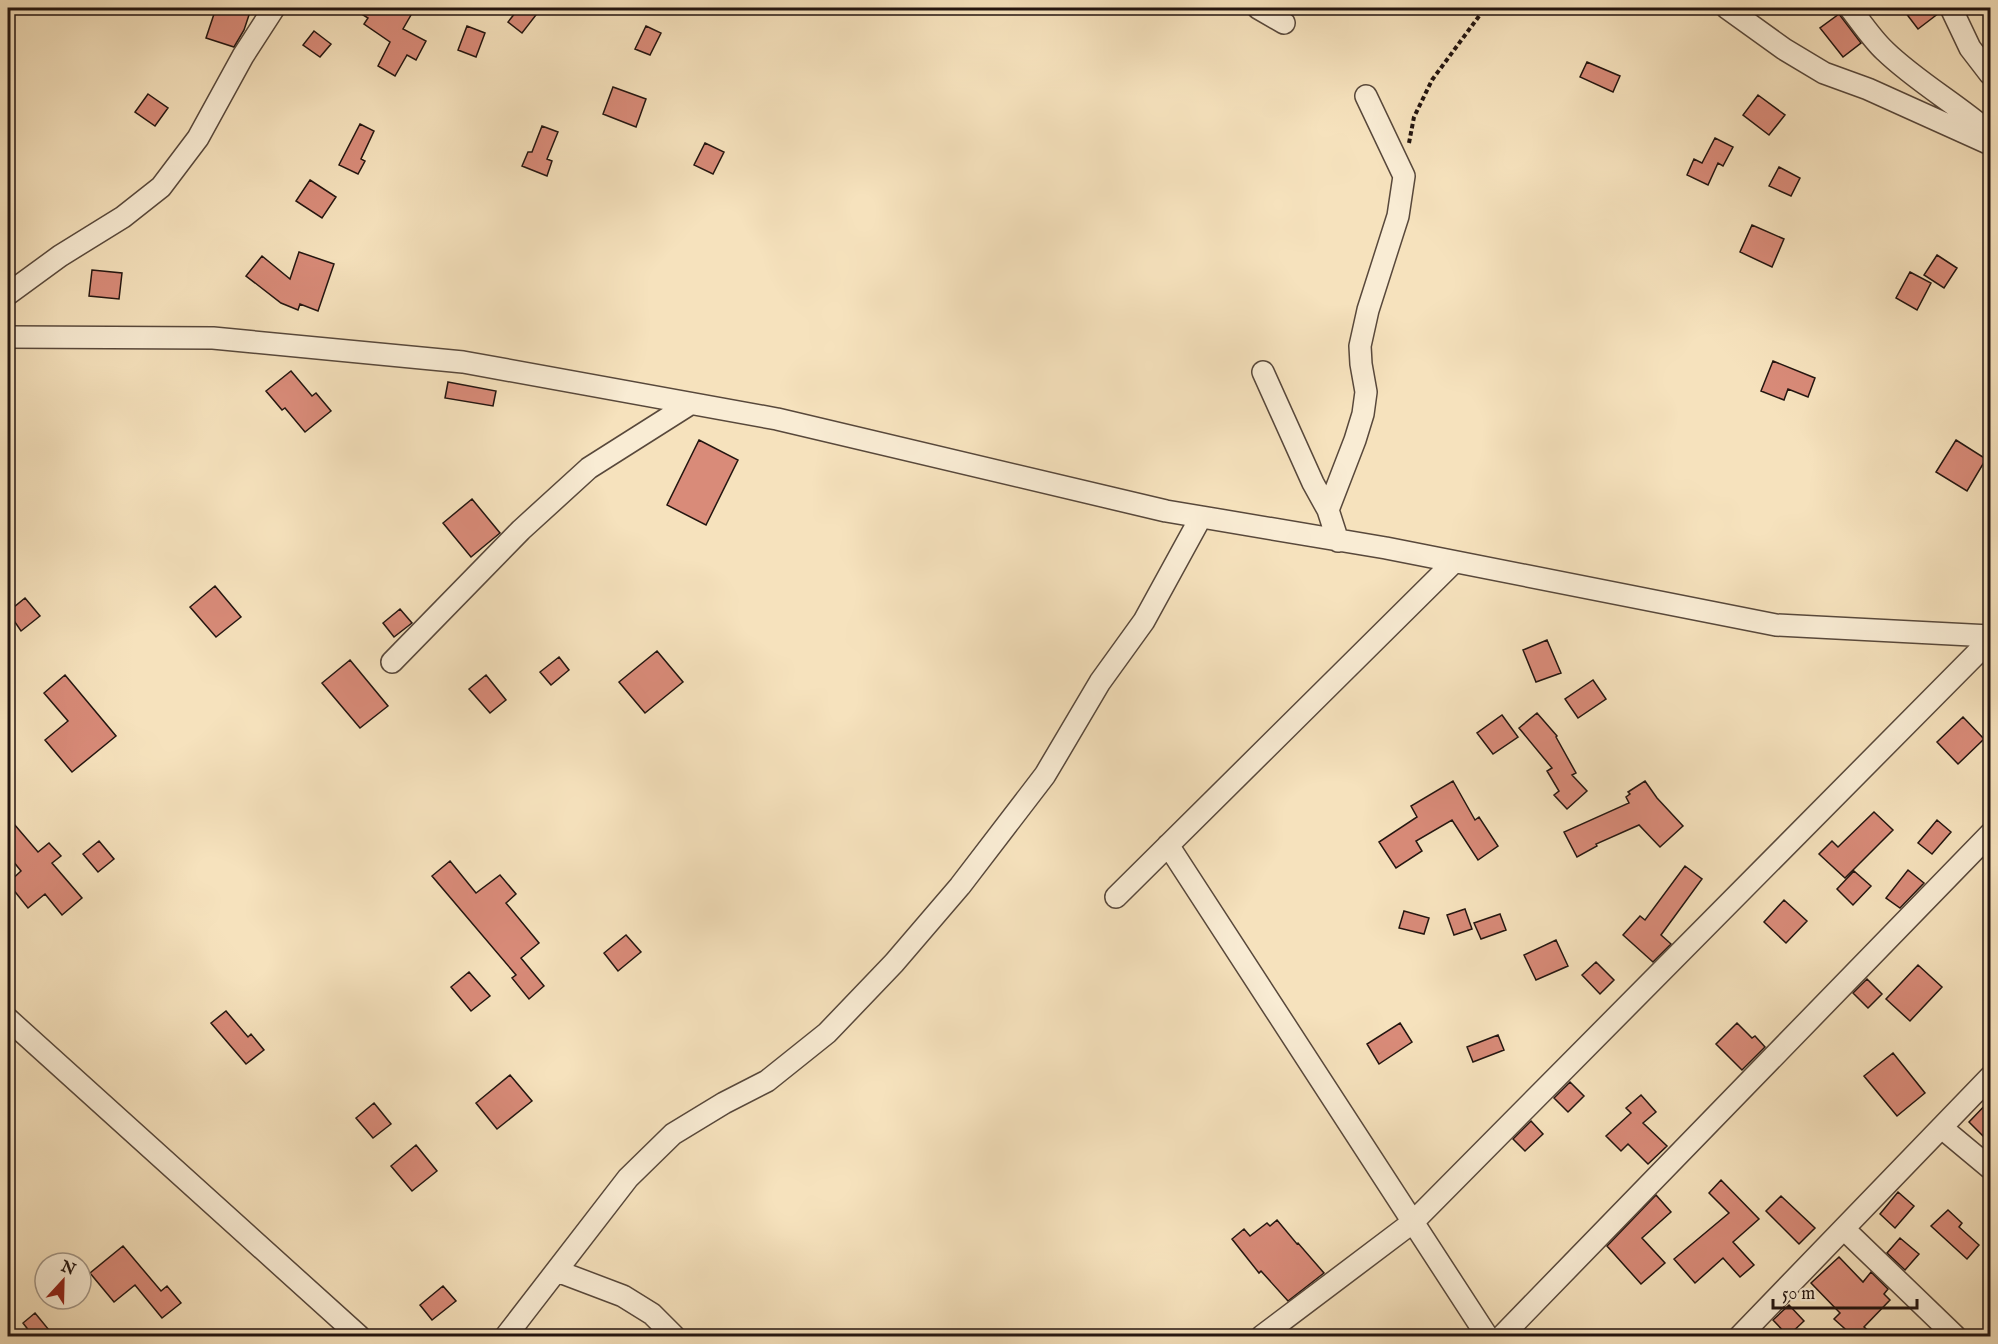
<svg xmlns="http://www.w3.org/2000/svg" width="1998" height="1344" font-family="'IM FELL English',serif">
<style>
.building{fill:#d98b79;stroke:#231510;stroke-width:1.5}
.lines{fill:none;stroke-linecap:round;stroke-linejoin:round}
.street-casing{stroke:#58483b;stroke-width:24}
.path{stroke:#231510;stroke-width:4;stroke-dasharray:4.5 3;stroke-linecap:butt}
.street{stroke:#f9ecd4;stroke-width:21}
</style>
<rect width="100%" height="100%" fill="#f6e2bd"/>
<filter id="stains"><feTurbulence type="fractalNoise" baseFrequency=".00333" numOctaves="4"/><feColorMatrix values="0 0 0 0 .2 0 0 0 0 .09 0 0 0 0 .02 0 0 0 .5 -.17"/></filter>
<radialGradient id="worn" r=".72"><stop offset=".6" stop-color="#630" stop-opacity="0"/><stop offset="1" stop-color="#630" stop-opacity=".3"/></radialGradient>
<!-- building -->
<path class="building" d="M216 8H236L250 12 244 30 234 47 206 38Z
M352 8H415L403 29 426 41 416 60 407 55 395 76 378 66 390 42 364 24 368 18Z
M519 8H527L536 15 522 33 508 22Z
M1902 8H1938L1939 13 1918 29Z
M1839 14 1861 43 1843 57 1820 28Z
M467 26 485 33 476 57 458 50Z
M646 26 661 33 650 55 635 49Z
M314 31 331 44 320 57 303 45Z
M1587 62 1620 76 1613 92 1580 77Z
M613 87 646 99 636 127 603 114Z
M148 94 168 108 155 126 135 112Z
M1758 95 1785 115 1769 135 1743 115Z
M360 124 374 131 361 159 365 161 358 174 339 165Z
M542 126 558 132 547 159 552 161 547 176 522 166 528 152H532Z
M1715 138 1733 147 1723 166 1718 163 1708 185 1687 175 1694 159 1702 163Z
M705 143 724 152 713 174 694 165Z
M1779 167 1800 178 1791 196 1769 186Z
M310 180 336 197 322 218 296 201Z
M1752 225 1784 239 1772 267 1740 252Z
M299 252 334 264 318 311 300 304 298 310 281 303 246 276 262 256 290 279Z
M1937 255 1957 268 1944 288 1924 275Z
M92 270 122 273 119 299 89 296Z
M1910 272 1931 283 1917 310 1896 298Z
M1773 361 1815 378 1808 397 1788 389 1784 400 1761 391Z
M291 371 312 396 316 393 331 411 305 432 285 408 282 410 266 391Z
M448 382 496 391 493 406 445 398Z
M699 440 738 460 706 525 667 505Z
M1956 440 1986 459 1967 491 1936 472Z
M472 499 500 533 471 557 443 523Z
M215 586 241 617 216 637 190 607Z
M25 598 40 616 21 631 8 612Z
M400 609 412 623 394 637 383 623Z
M1547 640 1561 673 1536 682 1523 650Z
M657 651 683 682 645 713 619 682Z
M559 657 569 670 551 685 540 672Z
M350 660 388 706 360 728 322 683Z
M65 675 116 736 72 772 45 740 68 721 44 693Z
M486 675 506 700 490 713 469 689Z
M1593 680 1606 699 1578 718 1565 699Z
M1537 713 1557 736 1556 737 1576 773 1572 775 1587 791 1567 809 1554 795 1559 791 1547 771 1552 768 1519 728Z
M1502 715 1518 737 1493 754 1477 733Z
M1963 717 1984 739 1958 764 1937 742Z
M1453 781 1475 820 1479 817 1498 846 1478 860 1452 820 1416 841 1422 851 1396 868 1379 842 1417 817 1411 806Z
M1645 781 1657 798 1683 826 1660 847 1639 825 1596 844 1597 846 1577 857 1564 832 1629 803 1626 797 1630 794 1628 792Z
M1874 812 1893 830 1845 878 1819 854 1832 841 1838 847Z
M8 817 38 852 49 843 61 856 52 863 82 898 62 915 45 894 28 908 8 883 21 871 8 855Z
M1937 820 1951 832 1932 854 1918 843Z
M99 841 114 859 98 872 83 854Z
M450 861 476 893 500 875 516 894 506 903 539 943 521 958 544 986 529 999 512 978 516 975 432 876Z
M1685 866 1702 879 1661 935 1671 944 1653 962 1623 935 1640 916 1645 920Z
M1908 870 1924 883 1900 908 1886 898Z
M1854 871 1871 886 1853 905 1837 889Z
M1784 900 1807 921 1786 943 1764 922Z
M1465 909 1472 929 1454 935 1447 915Z
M1404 911 1429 918 1424 934 1399 928Z
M1500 914 1506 930 1481 939 1474 923Z
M626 935 641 952 618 971 604 953Z
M1556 940 1568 966 1536 980 1524 955Z
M1596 962 1614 980 1600 994 1582 975Z
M1918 965 1942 987 1910 1021 1886 999Z
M469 972 490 996 471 1011 451 987Z
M1867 979 1882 994 1868 1008 1853 993Z
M226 1011 248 1037 251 1034 264 1050 246 1064 211 1023Z
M1400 1023 1412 1042 1379 1064 1367 1044Z
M1737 1023 1752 1038 1755 1036 1765 1047 1742 1070 1716 1044Z
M1498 1035 1504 1050 1473 1062 1467 1047Z
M1893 1053 1925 1093 1897 1116 1864 1076Z
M510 1075 532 1101 497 1129 476 1103Z
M1570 1082 1584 1096 1568 1112 1554 1098Z
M1641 1095 1656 1112 1643 1123 1667 1146 1648 1164 1628 1144 1621 1151 1606 1136 1631 1113 1626 1108Z
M1990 1100V1143L1969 1122Z
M374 1103 391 1124 373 1138 356 1118Z
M1531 1121 1543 1134 1525 1151 1513 1139Z
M416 1145 437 1171 412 1191 391 1166Z
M1721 1180 1759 1219 1733 1242 1754 1265 1740 1277 1723 1258 1695 1283 1674 1259 1729 1213 1709 1193Z
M1898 1192 1914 1206 1895 1228 1880 1214Z
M1656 1195 1671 1212 1642 1238 1665 1263 1641 1284 1607 1246Z
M1781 1196 1815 1228 1799 1244 1766 1211Z
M1948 1210 1962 1223 1959 1227 1979 1245 1967 1259 1931 1226Z
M1277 1220 1297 1244 1298 1243 1324 1273 1288 1301 1261 1271 1259 1273 1232 1239 1244 1229 1250 1236 1267 1223 1270 1226Z
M1900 1238 1919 1254 1905 1270 1887 1253Z
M123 1246 161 1291 167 1286 181 1303 162 1318 135 1285 114 1302 90 1273Z
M1839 1257 1863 1282 1871 1272 1888 1289 1884 1294 1890 1300 1864 1327 1875 1336H1853L1834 1319 1840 1313 1811 1283Z
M443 1286 456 1301 432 1320 420 1305Z
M1789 1305 1804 1321 1788 1336 1773 1320Z
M35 1313 49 1330 40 1336H33L23 1323Z"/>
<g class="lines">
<defs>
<path id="street" d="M1258 8 1284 23
M1727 8 1784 49 1824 73 1868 89 1990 144
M1850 8C1861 22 1872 39 1885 51 1917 82 1957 104 1990 133
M1951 8 1970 48 1990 74
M8 294 60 256 123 217 161 187 198 138 243 56 274 8
M8 337 213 338 463 362 777 419 1166 511 1386 548 1776 625 1990 636
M1263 372 1313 483 1328 510 1338 541
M1328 510 1355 440 1363 414 1366 392 1361 364 1360 346 1368 310 1398 216 1404 176 1366 96
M392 662 521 530 589 468 690 404
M1168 845 1487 1336
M1116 897 1454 562
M8 1019 359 1336
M1942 1128 1990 1168
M1844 1229 1955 1336
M557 1271 623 1296 652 1314 674 1336
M506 1336 628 1178 673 1134 724 1103 767 1081 827 1033 894 963 960 886 1045 775 1100 682 1144 621 1201 517
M1262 1336 1413 1222 1990 640
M1502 1336 1990 834
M1740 1336 1990 1077"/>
</defs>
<!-- street casing -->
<use href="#street" class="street-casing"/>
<!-- path -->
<path class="path" d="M1409 143 1414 117 1432 80 1485 8"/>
<!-- street -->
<use href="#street" class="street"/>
</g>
<!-- margin -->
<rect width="1998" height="1344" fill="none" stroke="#f6e2bd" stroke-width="30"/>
<rect x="9" y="9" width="1980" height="1326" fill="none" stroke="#231510" stroke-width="3"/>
<rect x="15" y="15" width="1968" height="1314" fill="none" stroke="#231510" stroke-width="1.5"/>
<!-- north arrow -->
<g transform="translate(63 1281) rotate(22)"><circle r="28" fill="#f9ecd4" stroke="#a39686" stroke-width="1.5"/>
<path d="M0-4.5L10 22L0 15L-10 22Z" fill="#8f2418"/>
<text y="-9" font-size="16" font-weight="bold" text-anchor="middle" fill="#231510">N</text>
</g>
<!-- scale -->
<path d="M1773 1299v9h144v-9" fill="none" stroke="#231510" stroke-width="3"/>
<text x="1782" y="1299" font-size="18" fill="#231510" stroke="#f9ecd4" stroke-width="4.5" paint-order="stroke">50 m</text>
<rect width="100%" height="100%" filter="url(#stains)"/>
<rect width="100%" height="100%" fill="url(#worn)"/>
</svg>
